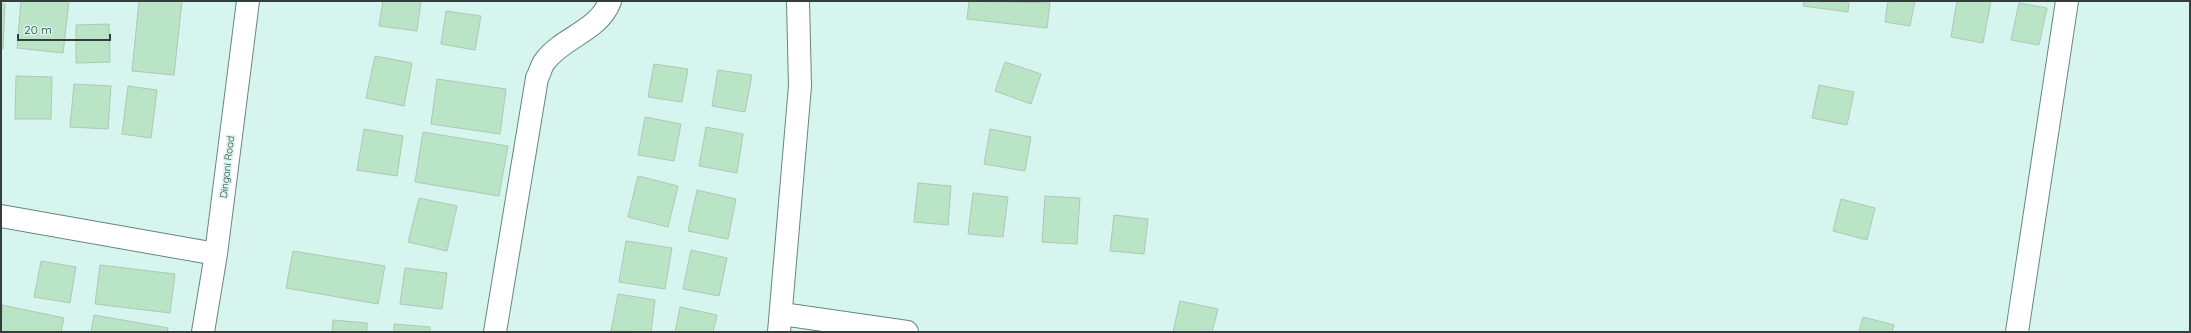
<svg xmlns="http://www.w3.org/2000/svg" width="2191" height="333" font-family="Quicksand,sans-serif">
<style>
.building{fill:#b9e4c5;stroke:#b0c7b6}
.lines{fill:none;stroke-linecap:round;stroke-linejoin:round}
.minor-casing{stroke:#68857f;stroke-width:24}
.minor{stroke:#fff;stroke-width:22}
.labels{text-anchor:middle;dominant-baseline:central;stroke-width:3.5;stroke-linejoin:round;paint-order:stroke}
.street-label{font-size:10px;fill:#333f3d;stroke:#d6f5ef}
</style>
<rect width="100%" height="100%" fill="#d6f5ef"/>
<!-- building -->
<path class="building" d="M21 1H69L63 53 17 48Z
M139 1H182L174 75 132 71Z
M383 1H421L417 31 379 26Z
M969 1 1050 3 1047 28 967 19Z
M1804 1H1849L1848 12 1803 6Z
M1888 1H1915L1910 26 1885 22Z
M1957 1H1991L1983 43 1951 37Z
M2019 3 2047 8 2039 45 2011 40Z
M1 4H5L3 49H1Z
M446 11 481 16 475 50 441 44Z
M109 24 110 62 76 63V25Z
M375 56 412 63 404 106 366 98Z
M1005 62 1041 74 1031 104 995 91Z
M654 64 688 69 682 102 648 97Z
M718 70 752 75 745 112 712 106Z
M16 76 52 77 51 119H15Z
M437 79 506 89 500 134 431 124Z
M74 84 111 86 108 129 70 127Z
M1819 85 1854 92 1847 125 1812 118Z
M128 86 157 90 151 138 122 134Z
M645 117 681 124 674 161 638 155Z
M706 127 743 134 737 173 699 166Z
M364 129 403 136 397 176 357 170Z
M990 129 1031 137 1025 171 984 164Z
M423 132 508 146 499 196 415 182Z
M638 176 678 186 668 227 628 217Z
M918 183 951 186 948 225 914 222Z
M697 190 736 199 728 239 688 231Z
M973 193 1008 197 1003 237 968 234Z
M1045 196 1080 198 1077 244 1042 242Z
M419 198 457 206 447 251 408 242Z
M1841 199 1875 208 1867 240 1833 231Z
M1114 215 1148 219 1144 254 1110 251Z
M626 241 672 248 665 289 619 282Z
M691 250 727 258 719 296 683 289Z
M293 251 385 266 378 304 286 288Z
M41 261 76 267 70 303 34 297Z
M100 265 175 274 170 313 95 304Z
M405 268 447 273 442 309 400 304Z
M618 294 655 300 651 332 611 331Z
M1180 301 1218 309 1212 332H1173Z
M2 305 64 318 61 332H1Z
M680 307 717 315 713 332H675Z
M94 315 168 328 167 332H91Z
M1863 317 1894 325 1892 332H1859Z
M333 320 367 323V332H332Z
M394 324 430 327V332H394Z"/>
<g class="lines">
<defs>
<path id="minor" d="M1 216 216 254
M782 314 907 332
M203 332 216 254 248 1
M495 332 537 78C540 73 541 66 545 61 563 37 599 31 610 1
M779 332 800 86 798 1
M2017 332 2067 1"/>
</defs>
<!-- minor casing -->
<use href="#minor" class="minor-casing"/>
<!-- minor -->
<use href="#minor" class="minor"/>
</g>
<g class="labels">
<!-- street labels -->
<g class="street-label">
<text transform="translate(227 167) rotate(-83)">Dingani Road</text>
</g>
</g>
<!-- border -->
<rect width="2191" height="333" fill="none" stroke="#333f3d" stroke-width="4"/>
<!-- scale -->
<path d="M18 34v6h92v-6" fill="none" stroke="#333f3d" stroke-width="2"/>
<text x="24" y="34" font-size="12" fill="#333f3d" stroke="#d6f5ef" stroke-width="3" paint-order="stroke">20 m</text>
</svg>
